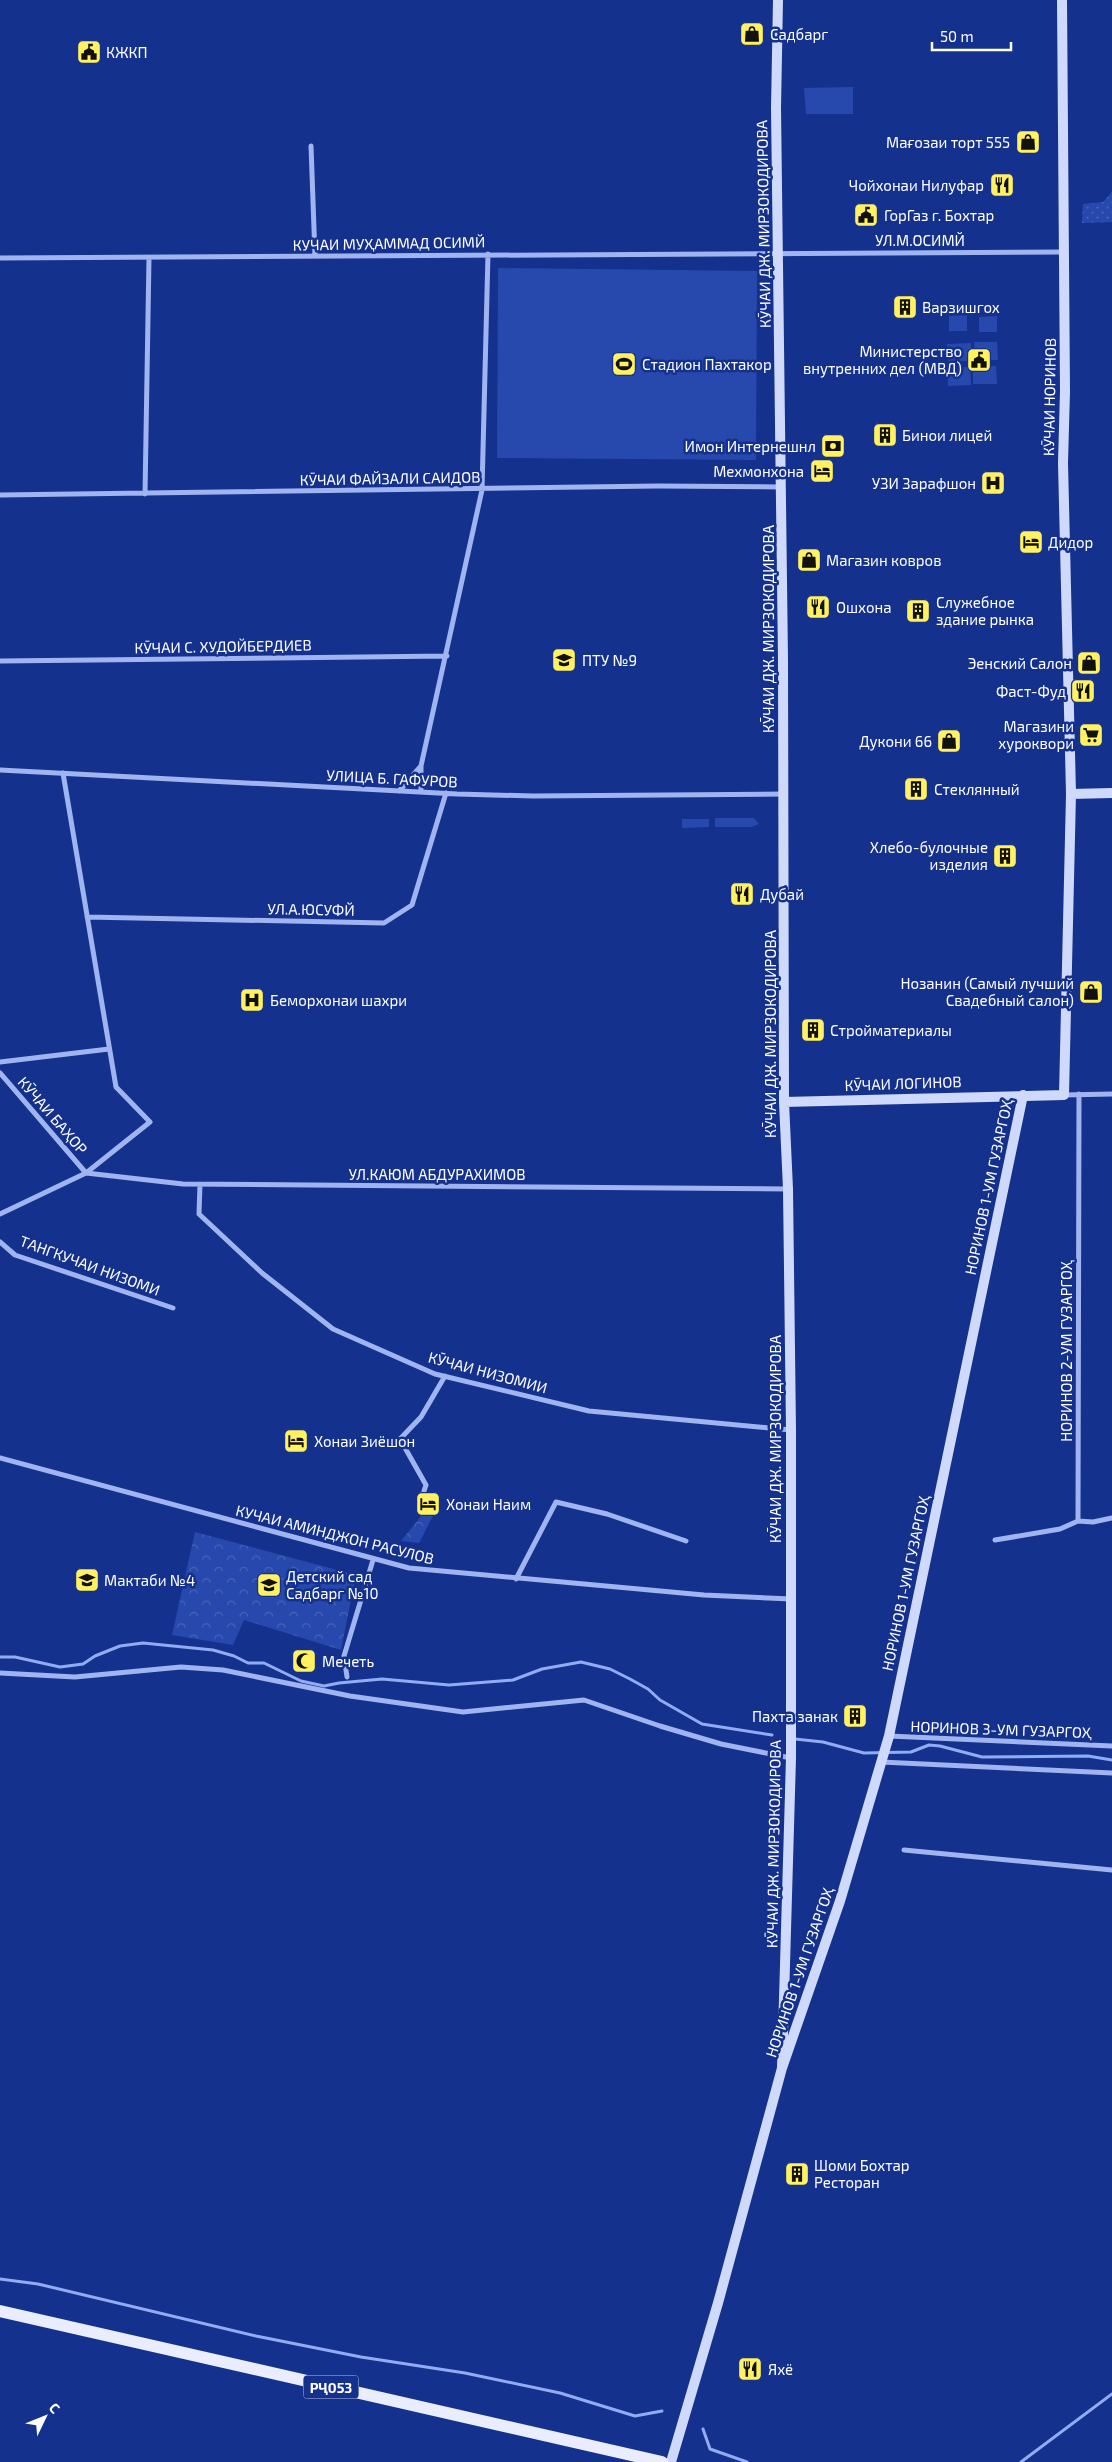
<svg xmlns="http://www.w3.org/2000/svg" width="1112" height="2462" font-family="'Exo 2',sans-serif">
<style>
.grass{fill:#2749ad}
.forest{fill:url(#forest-crowns)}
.park{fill:url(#park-dots)}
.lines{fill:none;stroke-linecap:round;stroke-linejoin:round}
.stream{stroke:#92acf3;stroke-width:3}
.street{stroke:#a0b4f0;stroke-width:5}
.secondary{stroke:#ced9fb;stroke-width:10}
.primary{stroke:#e9edff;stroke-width:12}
.labels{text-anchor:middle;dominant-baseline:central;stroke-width:5;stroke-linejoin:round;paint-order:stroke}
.shield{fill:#15318e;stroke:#b9c1dd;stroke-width:1}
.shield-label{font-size:14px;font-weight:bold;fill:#fff}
.poi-label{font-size:15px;fill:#fff;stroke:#15318e;text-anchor:start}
.street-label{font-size:15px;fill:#fff;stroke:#15318e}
</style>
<defs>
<pattern id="forest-crowns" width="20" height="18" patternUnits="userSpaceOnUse" patternTransform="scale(1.25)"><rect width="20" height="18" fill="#2749ad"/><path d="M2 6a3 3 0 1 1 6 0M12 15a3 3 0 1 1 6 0" fill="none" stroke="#4764b9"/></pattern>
<pattern id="park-dots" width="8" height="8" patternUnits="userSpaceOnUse" patternTransform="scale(1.25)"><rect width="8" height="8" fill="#2749ad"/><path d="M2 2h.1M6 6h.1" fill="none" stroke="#4764b9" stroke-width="1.8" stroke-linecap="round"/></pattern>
</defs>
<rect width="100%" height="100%" fill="#15318e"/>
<!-- grass -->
<path class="grass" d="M853 87V114H806L804 88Z
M498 268 757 271 756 460 497 458Z
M967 315V331H949V316Z
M997 316V332H979V317Z
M974 342H997L998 360H975Z
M971 343V361H948L947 344Z
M996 366 997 384H973V367Z
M970 367 971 385 948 386 947 368Z
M715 818H754L759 824 751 827H715Z
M682 819H709V827L682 828Z"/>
<!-- forest -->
<path class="forest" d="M422 1515 433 1516 419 1543 401 1541Z
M195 1532 356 1575 341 1650 244 1620 233 1645 172 1635Z"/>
<!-- park -->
<path class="park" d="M1112 192V222L1082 223 1083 204 1103 202Z"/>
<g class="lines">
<!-- stream -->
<path class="stream" d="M0 1657H15L60 1667 83 1664 95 1656 120 1646 143 1643 213 1650 234 1656 248 1663H264L301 1681 324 1686 339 1683 382 1679 449 1685 513 1680 542 1669 581 1662 610 1669 630 1679 648 1689 660 1700 702 1724 772 1735
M795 1739 823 1742 864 1753 911 1752 929 1745 940 1746 982 1757 1088 1756 1112 1760
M0 2279 38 2284 256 2336 361 2357 465 2373 560 2393 635 2416 662 2411
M703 2429 710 2449 747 2462
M1021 2462 1112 2394"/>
<!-- street -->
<path class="street" d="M311 146 315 256
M0 258 1063 252
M145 494 149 258
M0 495 658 486 781 487
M0 661 447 656
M0 770 457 794 533 796 784 794
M399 791 421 766
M421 791V766L482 490 488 254
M87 917 384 923 412 905 446 793
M0 1062 109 1049
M0 1073 86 1173 183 1184 788 1189
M1064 1095 1112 1094
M200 1184 199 1214 262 1273 333 1329 435 1374 589 1411 791 1430
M0 1214 86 1173 150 1122 116 1087 63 773
M0 1242 15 1255 173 1308
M0 1458 409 1568 704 1595 791 1599
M424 1491 426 1485 400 1439 421 1417 445 1376
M1078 1521 1093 1522 1112 1518
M995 1540 1060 1529 1078 1521 1079 1094
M516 1579 556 1502 607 1514 686 1541
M0 1673 75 1677 181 1667 223 1670 350 1696 463 1712 584 1700 660 1726 721 1744 791 1758
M347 1677 344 1656 373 1560
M889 1736 1112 1746
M881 1762 1112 1773
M904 1850 1112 1870"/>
<!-- secondary -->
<path class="secondary" d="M778 0 776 108 783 660 784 1102 788 1189 791 1430V1758L782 2068
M1071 794 1112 793
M784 1102 1064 1095 1071 794 1063 463 1065 391 1062 0
M671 2462 718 2303 782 2068 840 1901 889 1736 1023 1095"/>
<!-- primary -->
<path class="primary" d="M0 2311 662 2462"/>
</g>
<!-- icons -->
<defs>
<symbol id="shop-square" viewBox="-11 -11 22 22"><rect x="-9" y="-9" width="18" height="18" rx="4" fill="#fff15f" stroke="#15318e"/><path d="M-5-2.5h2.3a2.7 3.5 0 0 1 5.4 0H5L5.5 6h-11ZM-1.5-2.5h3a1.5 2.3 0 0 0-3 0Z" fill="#111"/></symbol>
<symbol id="civic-square" viewBox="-11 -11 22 22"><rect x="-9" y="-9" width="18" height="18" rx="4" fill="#fff15f" stroke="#15318e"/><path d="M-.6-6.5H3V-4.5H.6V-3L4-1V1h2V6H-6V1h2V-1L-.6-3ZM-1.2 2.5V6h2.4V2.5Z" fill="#111"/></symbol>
<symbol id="restaurant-square" viewBox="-11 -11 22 22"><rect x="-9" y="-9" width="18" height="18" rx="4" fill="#fff15f" stroke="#15318e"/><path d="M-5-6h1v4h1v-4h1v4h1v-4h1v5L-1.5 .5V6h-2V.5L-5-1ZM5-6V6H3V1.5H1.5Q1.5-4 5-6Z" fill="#111"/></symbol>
<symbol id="building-square" viewBox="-11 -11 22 22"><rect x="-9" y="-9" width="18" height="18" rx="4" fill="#fff15f" stroke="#15318e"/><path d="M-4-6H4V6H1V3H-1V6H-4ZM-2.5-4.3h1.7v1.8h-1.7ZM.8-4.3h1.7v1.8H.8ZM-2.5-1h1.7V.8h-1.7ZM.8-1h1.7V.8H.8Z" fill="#111"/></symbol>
<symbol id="stadium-square" viewBox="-11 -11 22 22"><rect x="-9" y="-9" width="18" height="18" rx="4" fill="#fff15f" stroke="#15318e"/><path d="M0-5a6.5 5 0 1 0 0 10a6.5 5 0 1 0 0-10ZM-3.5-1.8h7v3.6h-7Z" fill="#111"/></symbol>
<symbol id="bank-square" viewBox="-11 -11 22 22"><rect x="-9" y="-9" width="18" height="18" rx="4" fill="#fff15f" stroke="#15318e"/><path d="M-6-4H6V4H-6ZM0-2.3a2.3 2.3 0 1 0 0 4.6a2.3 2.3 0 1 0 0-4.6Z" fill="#111"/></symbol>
<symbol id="hotel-square" viewBox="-11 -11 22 22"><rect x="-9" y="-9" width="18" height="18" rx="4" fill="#fff15f" stroke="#15318e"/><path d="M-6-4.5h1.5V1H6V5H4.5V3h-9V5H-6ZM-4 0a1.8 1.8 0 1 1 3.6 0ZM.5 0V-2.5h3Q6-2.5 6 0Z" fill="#111"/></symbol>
<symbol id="hospital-square" viewBox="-11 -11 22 22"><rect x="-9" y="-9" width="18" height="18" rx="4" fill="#fff15f" stroke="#15318e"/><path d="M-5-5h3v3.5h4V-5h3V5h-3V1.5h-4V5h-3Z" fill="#111"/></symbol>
<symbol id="university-square" viewBox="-11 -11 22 22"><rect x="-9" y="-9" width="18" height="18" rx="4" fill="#fff15f" stroke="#15318e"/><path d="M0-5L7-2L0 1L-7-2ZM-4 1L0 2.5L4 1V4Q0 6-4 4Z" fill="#111"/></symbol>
<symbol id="supermarket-square" viewBox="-11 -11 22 22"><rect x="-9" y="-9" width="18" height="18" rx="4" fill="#fff15f" stroke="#15318e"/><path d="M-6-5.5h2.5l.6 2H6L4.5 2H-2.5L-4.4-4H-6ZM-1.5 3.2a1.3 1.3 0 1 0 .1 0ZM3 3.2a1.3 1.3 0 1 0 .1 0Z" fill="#111"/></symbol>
<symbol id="school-square" viewBox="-11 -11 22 22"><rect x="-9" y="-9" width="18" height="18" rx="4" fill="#fff15f" stroke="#15318e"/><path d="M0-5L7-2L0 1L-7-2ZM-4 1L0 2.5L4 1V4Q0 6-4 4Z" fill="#111"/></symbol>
<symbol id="mosque-square" viewBox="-11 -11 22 22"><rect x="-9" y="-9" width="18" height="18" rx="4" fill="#fff15f" stroke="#15318e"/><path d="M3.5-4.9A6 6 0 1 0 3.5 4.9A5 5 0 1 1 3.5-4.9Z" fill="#111"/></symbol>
</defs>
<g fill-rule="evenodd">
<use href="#shop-square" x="738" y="20" width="28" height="28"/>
<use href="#civic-square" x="75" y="38" width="28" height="28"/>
<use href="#shop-square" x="1014" y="128" width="28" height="28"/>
<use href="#restaurant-square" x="988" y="171" width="28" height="28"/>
<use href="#civic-square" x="852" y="201" width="28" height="28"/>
<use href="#building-square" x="891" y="293" width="28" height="28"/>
<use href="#civic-square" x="965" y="346" width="28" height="28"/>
<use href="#stadium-square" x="610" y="350" width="28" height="28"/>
<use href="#building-square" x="871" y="421" width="28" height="28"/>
<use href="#bank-square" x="819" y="432" width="28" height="28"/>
<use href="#hotel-square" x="808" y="457" width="28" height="28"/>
<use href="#hospital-square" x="979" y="469" width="28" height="28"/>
<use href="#hotel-square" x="1017" y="528" width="28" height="28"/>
<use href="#shop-square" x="795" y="546" width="28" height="28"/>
<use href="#restaurant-square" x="804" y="593" width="28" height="28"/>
<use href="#building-square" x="904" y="597" width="28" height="28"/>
<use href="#university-square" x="550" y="646" width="28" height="28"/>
<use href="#shop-square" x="1075" y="649" width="28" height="28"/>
<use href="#restaurant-square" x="1069" y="677" width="28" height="28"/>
<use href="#supermarket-square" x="1077" y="721" width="28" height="28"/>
<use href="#shop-square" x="935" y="727" width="28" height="28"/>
<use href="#building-square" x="902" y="775" width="28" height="28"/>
<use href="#building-square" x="991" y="842" width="28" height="28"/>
<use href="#restaurant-square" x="728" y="880" width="28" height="28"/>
<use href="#shop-square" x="1077" y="978" width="28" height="28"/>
<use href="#hospital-square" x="238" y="986" width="28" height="28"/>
<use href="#building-square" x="799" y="1016" width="28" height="28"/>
<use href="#hotel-square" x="282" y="1427" width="28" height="28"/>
<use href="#hotel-square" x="414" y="1490" width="28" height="28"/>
<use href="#school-square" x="73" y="1566" width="28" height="28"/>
<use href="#school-square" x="255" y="1571" width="28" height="28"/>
<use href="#mosque-square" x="290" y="1647" width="28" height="28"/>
<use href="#building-square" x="841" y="1702" width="28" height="28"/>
<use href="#building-square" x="783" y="2160" width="28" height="28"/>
<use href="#restaurant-square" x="736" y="2355" width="28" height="28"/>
</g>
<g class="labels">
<!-- shield labels -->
<rect class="shield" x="303.5" y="2375.5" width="55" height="23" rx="4"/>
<g class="shield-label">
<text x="331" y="2387">РҶ053</text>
</g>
<!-- poi labels -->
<g class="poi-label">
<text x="770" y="34">Садбарг</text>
<text x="106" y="52">КЖКП</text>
<text x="1010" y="142" text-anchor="end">Мағозаи торт 555</text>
<text x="984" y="185" text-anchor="end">Чойхонаи Нилуфар</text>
<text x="884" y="215">ГорГаз г. Бохтар</text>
<text x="922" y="307">Варзишгох</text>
<text x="962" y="351" text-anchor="end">Министерство<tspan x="962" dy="17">внутренних дел (МВД)</tspan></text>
<text x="642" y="364">Стадион Пахтакор</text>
<text x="902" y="435">Бинои лицей</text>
<text x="816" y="446" text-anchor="end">Имон Интернешнл</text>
<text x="804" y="471" text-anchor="end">Мехмонхона</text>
<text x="976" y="483" text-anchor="end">УЗИ Зарафшон</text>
<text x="1048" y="542">Дидор</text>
<text x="826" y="560">Магазин ковров</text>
<text x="936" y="602">Служебное<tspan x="936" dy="17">здание рынка</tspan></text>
<text x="836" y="607">Ошхона</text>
<text x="582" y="660">ПТУ №9</text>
<text x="1072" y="663" text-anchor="end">Эенский Салон</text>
<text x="1066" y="691" text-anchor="end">Фаст-Фуд</text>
<text x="1074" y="726" text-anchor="end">Магазини<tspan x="1074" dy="17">хуроквори</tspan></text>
<text x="932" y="741" text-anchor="end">Дукони 66</text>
<text x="934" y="789">Стеклянный</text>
<text x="988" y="847" text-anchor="end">Хлебо-булочные<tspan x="988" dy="17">изделия</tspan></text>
<text x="760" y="894">Дубай</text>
<text x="1074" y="983" text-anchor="end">Нозанин (Самый лучший<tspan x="1074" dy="17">Свадебный салон)</tspan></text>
<text x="270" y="1000">Беморхонаи шахри</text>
<text x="830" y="1030">Стройматериалы</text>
<text x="314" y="1441">Хонаи Зиёшон</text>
<text x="446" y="1504">Хонаи Наим</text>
<text x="286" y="1576">Детский сад<tspan x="286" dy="17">Садбарг №10</tspan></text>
<text x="104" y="1580">Мактаби №4</text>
<text x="322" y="1661">Мечеть</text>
<text x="838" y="1716" text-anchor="end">Пахта занак</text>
<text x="814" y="2165">Шоми Бохтар<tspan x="814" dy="17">Ресторан</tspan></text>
<text x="768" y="2369">Яхё</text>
</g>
<!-- street labels -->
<g class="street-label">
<text transform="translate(763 224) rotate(-91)">КӮЧАИ ДЖ. МИРЗОКОДИРОВА</text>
<text x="920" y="240">УЛ.М.ОСИМЙ</text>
<text transform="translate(389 243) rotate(-1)">КУЧАИ МУҲАММАД ОСИМЙ</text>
<text transform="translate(1049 397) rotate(-89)">КӮЧАИ НОРИНОВ</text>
<text transform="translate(390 478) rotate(-1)">КӮЧАИ ФАЙЗАЛИ САИДОВ</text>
<text transform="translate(768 629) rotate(-90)">КӮЧАИ ДЖ. МИРЗОКОДИРОВА</text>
<text transform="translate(223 646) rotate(-1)">КӮЧАИ С. ХУДОЙБЕРДИЕВ</text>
<text transform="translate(392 778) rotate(3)">УЛИЦА Б. ГАФУРОВ</text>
<text transform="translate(311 909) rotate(1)">УЛ.А.ЮСУФЙ</text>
<text transform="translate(770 1034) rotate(-90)">КӮЧАИ ДЖ. МИРЗОКОДИРОВА</text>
<text transform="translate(903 1083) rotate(-2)">КӮЧАИ ЛОГИНОВ</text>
<text transform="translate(53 1115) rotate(49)">КӮЧАИ БАҲОР</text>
<text x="437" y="1174">УЛ.КАЮМ АБДУРАХИМОВ</text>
<text transform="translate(988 1187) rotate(-78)">НОРИНОВ 1-УМ ГУЗАРГОҲ</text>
<text transform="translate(90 1265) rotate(20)">ТАНГКУЧАИ НИЗОМИ</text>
<text transform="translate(1066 1351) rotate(-90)">НОРИНОВ 2-УМ ГУЗАРГОҲ</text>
<text transform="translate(488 1372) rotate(15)">КӮЧАИ НИЗОМИИ</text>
<text transform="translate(775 1439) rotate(-90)">КӮЧАИ ДЖ. МИРЗОКОДИРОВА</text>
<text transform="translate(335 1534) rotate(14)">КУЧАИ АМИНДЖОН РАСУЛОВ</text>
<text transform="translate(905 1583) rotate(-78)">НОРИНОВ 1-УМ ГУЗАРГОҲ</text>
<text transform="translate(1001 1729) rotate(2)">НОРИНОВ 3-УМ ГУЗАРГОҲ</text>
<text transform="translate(773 1844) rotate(-89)">КӮЧАИ ДЖ. МИРЗОКОДИРОВА</text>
<text transform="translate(799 1972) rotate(-71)">НОРИНОВ 1-УМ ГУЗАРГОҲ</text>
</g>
</g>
<!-- north arrow -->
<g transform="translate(45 2417) rotate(47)" stroke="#15318e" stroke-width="4" paint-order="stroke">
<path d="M0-4L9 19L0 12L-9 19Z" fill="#ffffff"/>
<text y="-8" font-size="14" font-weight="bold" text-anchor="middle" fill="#ffffff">С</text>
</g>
<!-- scale -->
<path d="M932 42v8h79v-8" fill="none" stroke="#ffffff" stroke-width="2.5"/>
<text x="940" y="42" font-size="15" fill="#ffffff" stroke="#15318e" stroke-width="4" paint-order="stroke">50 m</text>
</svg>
